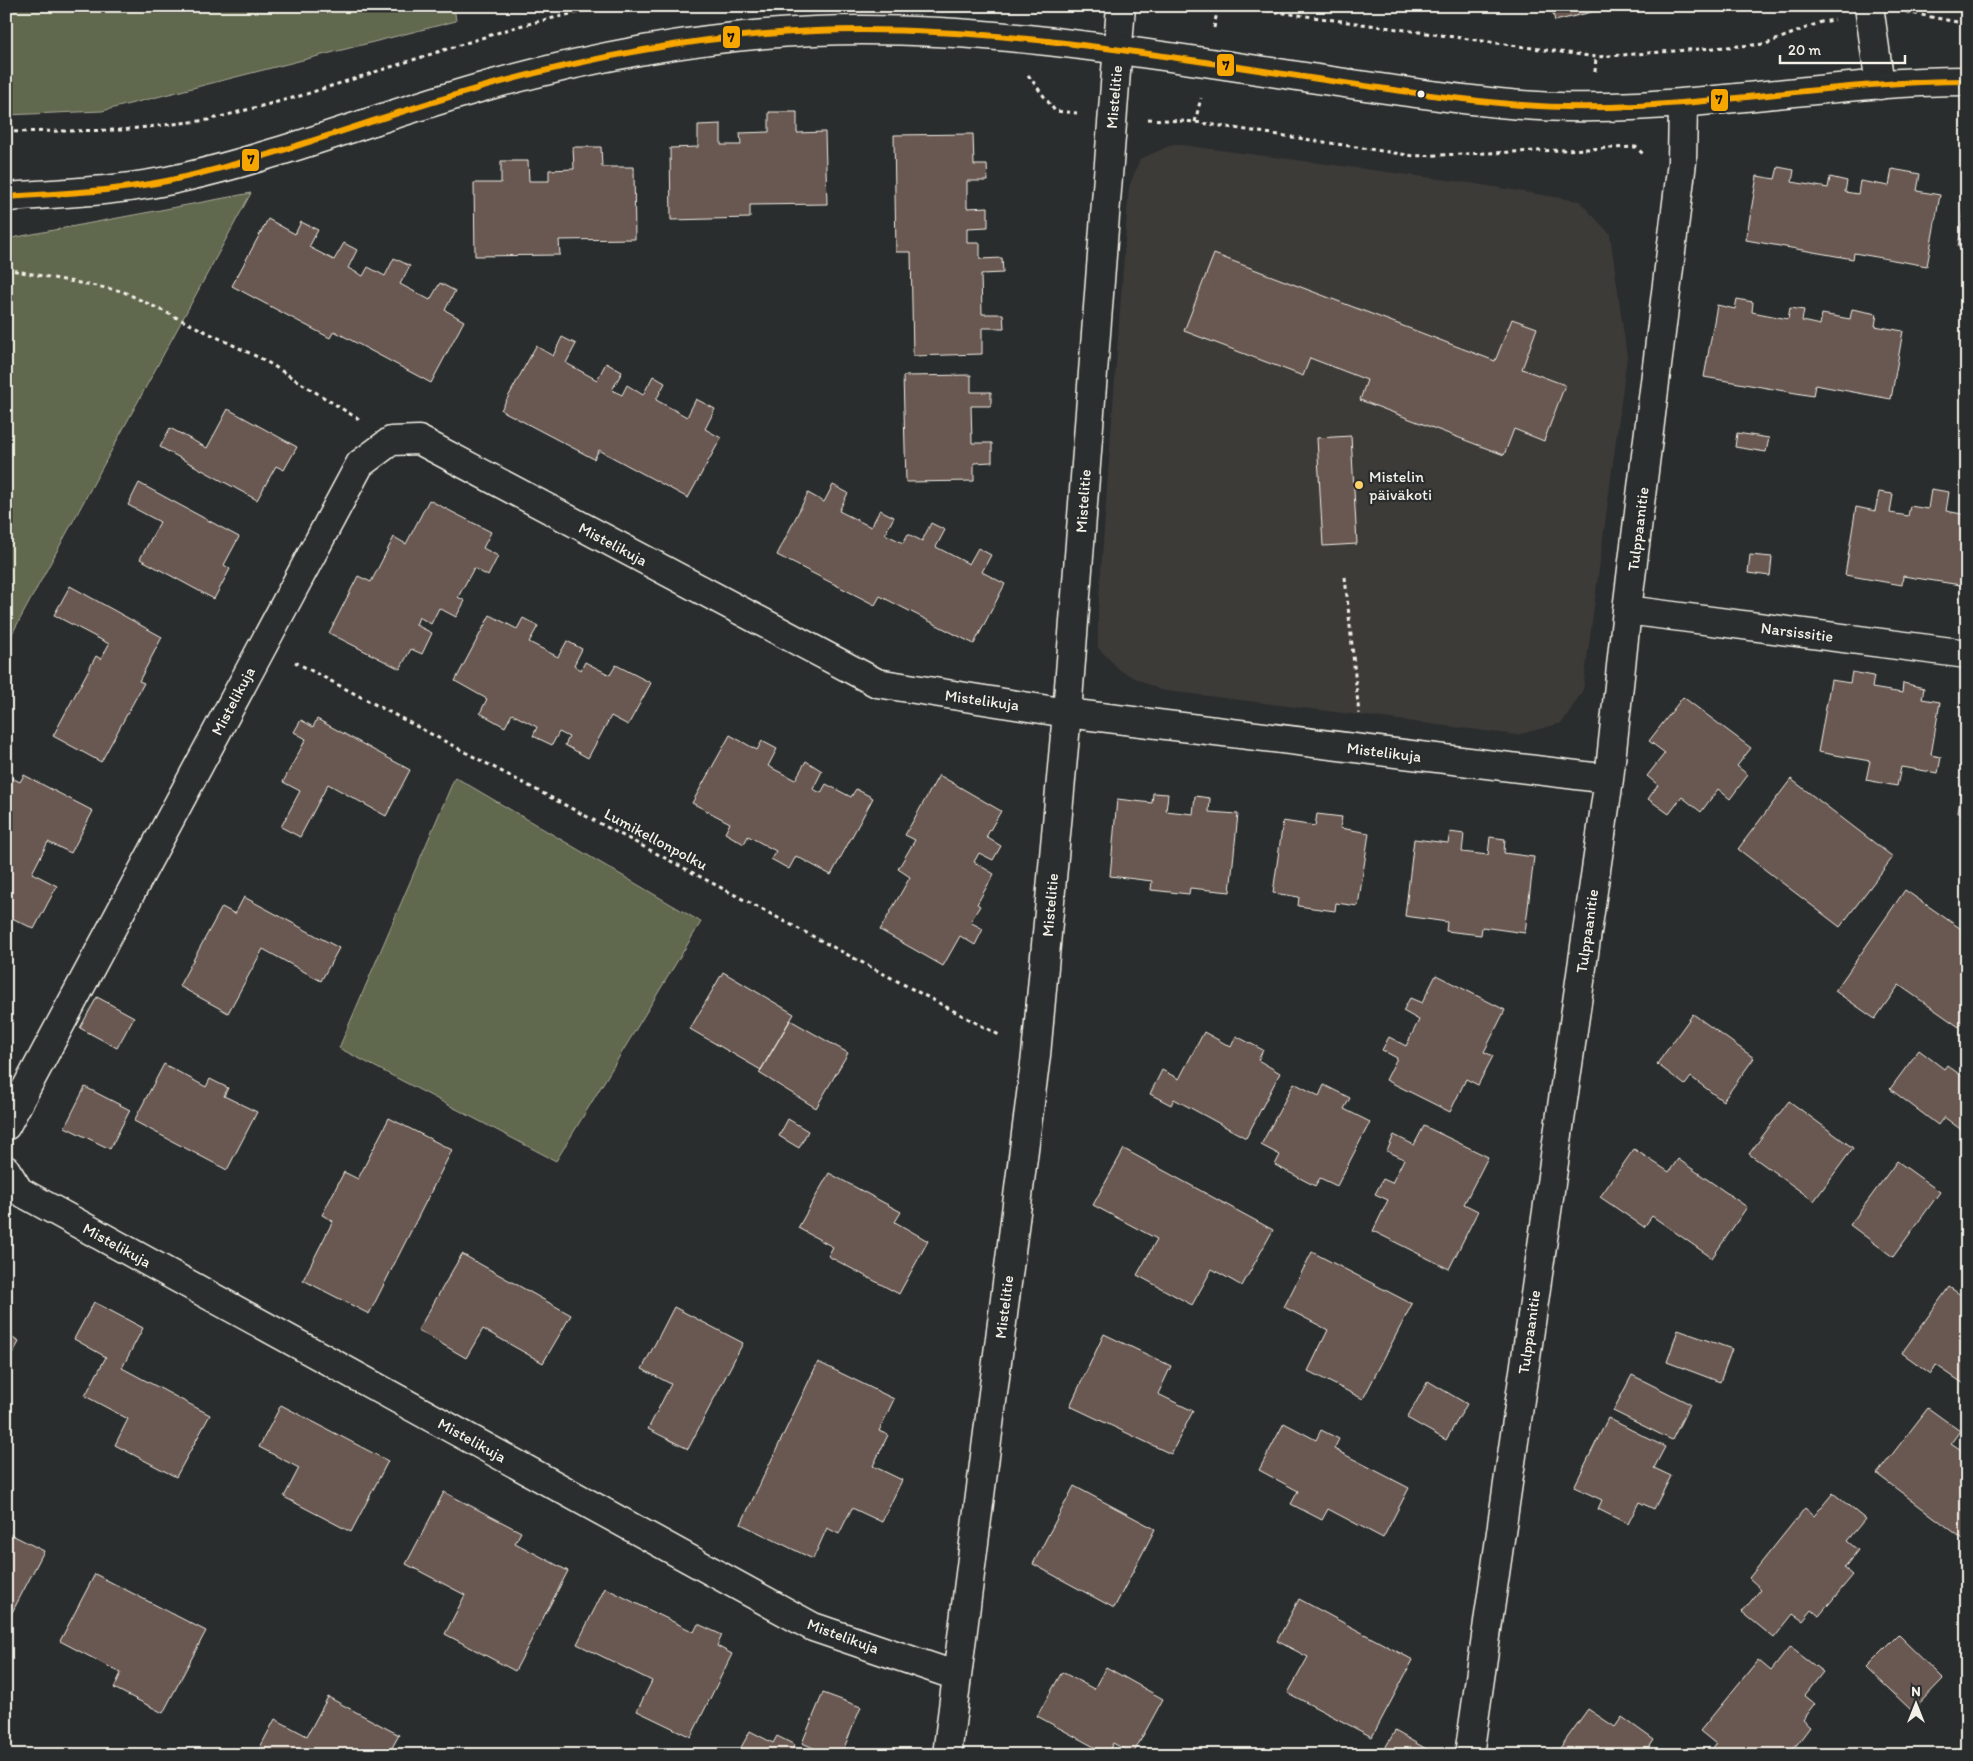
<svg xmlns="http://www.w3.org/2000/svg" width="1973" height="1761" font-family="Itim,sans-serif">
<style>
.built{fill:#3d3a38}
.green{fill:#61674d;stroke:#aaac9a}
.building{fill:#695951;stroke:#f4f1e8}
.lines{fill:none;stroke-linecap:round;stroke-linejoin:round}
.street-casing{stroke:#f4f1e8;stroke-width:31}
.secondary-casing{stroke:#f4f1e8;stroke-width:31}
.path{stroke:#f4f1e8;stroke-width:3;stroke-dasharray:4 4;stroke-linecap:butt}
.street{stroke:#2a2d2e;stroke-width:28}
.secondary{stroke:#2a2d2e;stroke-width:28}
.bus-1-casing{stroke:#2a2d2e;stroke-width:10}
.bus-1{stroke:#f7a600;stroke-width:6}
.bus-dot{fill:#f4f1e8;stroke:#2a2d2e;stroke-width:2}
.poi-dot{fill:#ffd166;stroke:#2a2d2e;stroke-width:2}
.labels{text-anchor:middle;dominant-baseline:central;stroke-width:4.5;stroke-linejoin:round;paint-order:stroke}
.street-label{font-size:16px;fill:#f4f1e8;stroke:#2a2d2e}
.poi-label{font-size:16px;fill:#f4f1e8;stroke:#2a2d2e;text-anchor:start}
.line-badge{stroke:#2a2d2e;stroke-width:2}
.pale-badge-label{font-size:14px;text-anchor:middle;font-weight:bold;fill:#111}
</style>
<rect width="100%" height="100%" fill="#2a2d2e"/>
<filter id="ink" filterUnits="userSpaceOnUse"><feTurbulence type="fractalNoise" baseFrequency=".02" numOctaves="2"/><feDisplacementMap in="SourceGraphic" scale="10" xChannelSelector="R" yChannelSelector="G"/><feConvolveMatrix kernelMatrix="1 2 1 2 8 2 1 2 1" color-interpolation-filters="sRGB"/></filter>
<g filter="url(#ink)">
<!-- built -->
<path class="built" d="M1174 144 1470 183 1579 201 1610 234 1627 357 1583 690 1562 723 1517 735 1160 690 1121 671 1098 648V612L1129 187 1140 159Z"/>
<!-- green -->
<path class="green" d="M6 6H454L456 21 102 111 6 115Z
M251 193 6 645V239Z
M455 777 701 922 556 1161 339 1048Z"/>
<!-- building -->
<path class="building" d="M1551 6H1612V7L1555 21Z
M769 112H797V133L825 132 827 204 750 205V218L671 220 670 148 698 147V125L721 124V145H741L740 133 769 132Z
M973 134 974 165H987L988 181H967V208L988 207V227L967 228V243H980V259L1002 258 1003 273 981 274 982 314H1003L1004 328H982V354L913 356 911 252H896L894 135Z
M573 147H601L602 167H634L635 239 559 240 560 255 475 256 474 183H501V161H528L529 181H549V170L574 169Z
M1778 167 1794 170 1792 182 1828 188 1830 177 1847 181 1845 192 1858 194 1860 181 1889 186 1892 169 1920 174 1917 191 1940 195 1927 266 1854 253 1853 259 1746 240 1757 176 1775 179Z
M1967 192V248L1958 247Z
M268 219 295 234 301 222 318 230 309 247 334 260 344 243 357 250 348 268 363 276 368 267 385 276 394 258 410 266 400 284 430 300 440 283 455 291 445 310 464 321 431 383 334 331 330 338 232 286Z
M1214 254 1495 361 1512 319 1537 328 1522 369 1565 385 1544 441 1514 429 1504 455 1360 400 1367 380 1310 358 1303 376 1184 331Z
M1737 299 1753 302 1752 312 1788 319 1790 308 1804 310 1802 321 1820 325 1822 314 1850 319 1852 309 1877 314 1875 326 1903 331 1891 399 1815 385 1813 396 1704 377 1717 305 1735 309Z
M562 337 576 344 566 363 597 380 606 363 622 372 612 390 622 395 627 385 643 395 653 376 665 383 656 400 687 417 696 399 715 409 705 429 721 438 688 498 599 450 594 459 501 410 536 346 553 356Z
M971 375V392H991V406H971L972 443H992V462L974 463V481L906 482 903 376Z
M228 409 297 447 284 470 276 466 257 500 160 447 170 428 207 448Z
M1737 433 1769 438 1766 452 1735 447Z
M1351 436 1357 544 1323 546 1317 438Z
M139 483 239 537 224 565 230 569 214 599 140 559 160 522 128 505Z
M833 485 848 493 839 511 871 527 880 510 894 517 885 534 903 543 908 534 922 541 931 523 945 530 936 547 969 564 978 548 991 555 982 572 1005 584 974 644 880 596 875 605 777 555 808 493 824 502Z
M1931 489 1949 492 1946 511 1967 515V586L1903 576 1902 585 1845 575 1856 507 1875 511 1879 492 1893 494 1890 513 1908 516 1910 506 1928 509Z
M429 500 491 532 483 548 498 556 488 576 474 568 458 597 465 601 456 617 439 608 431 624 419 617 416 625 432 633 422 654 411 649 400 669 329 633 358 576 371 582 394 537 406 544Z
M1750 555 1772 557 1770 576 1748 573Z
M70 586 162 637 139 681 144 683 101 762 53 736 96 656 101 659 109 644 54 615Z
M490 615 517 629 523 618 538 626 529 642 558 657 567 641 582 649 574 665 581 670 585 662 610 675 616 665 651 683 628 725 611 716 588 758 565 745 569 737 559 732 552 745 533 736 537 727 512 714 505 727 480 713 487 699 455 681Z
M1852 672 1874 676 1872 688 1902 693 1903 683 1924 688 1922 699 1940 702 1931 755 1941 757 1938 773 1901 767 1897 786 1866 780 1870 761 1818 752 1831 680 1850 683Z
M1683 697 1751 748 1737 766 1748 775 1730 799 1718 789 1701 812 1682 797 1669 814 1648 799 1658 785 1647 776 1665 753 1649 741Z
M317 719 410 770 386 816 328 784 300 837 281 827 300 791 283 782 306 739 294 732 301 720 313 727Z
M730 735 757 750 762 741 777 749 768 766 795 780 806 761 822 771 813 789 821 793 826 784 851 797 856 789 873 798 831 875 796 856 789 869 771 859 776 851 748 836 744 844 725 833 730 823 692 803Z
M1967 753V814L1958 813Z
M6 775 20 782 24 775 93 811 71 853 48 842 32 873 57 886 34 929 6 915Z
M939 775 1001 811 986 837 1001 846 993 860 979 853 974 862 994 874 977 904 980 906 970 922 983 929 975 945 960 936 943 966 880 930 910 877 898 869 915 840 905 835Z
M1791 779 1893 857 1840 927 1738 849Z
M1153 793 1168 794 1166 811 1193 814 1195 796 1210 798 1209 812 1238 814 1230 892 1190 888 1189 894 1151 890 1152 881 1110 876 1117 799 1152 803Z
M1317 814 1342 817 1340 828 1369 833 1358 906 1336 903 1335 911 1298 906 1299 897 1273 893 1283 821 1315 826Z
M1450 832 1464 834 1462 852 1488 855 1490 837 1505 839 1504 853 1534 857 1525 933 1482 927 1481 935 1446 931 1447 922 1405 916 1414 839 1448 843Z
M1905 890 1967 933V1016L1959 1027 1899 985 1875 1019 1835 991Z
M244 897 339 948 321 981 263 949 228 1013 179 986 222 907 235 914Z
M723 972 794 1014 761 1070 690 1029Z
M1436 975 1505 1010 1484 1052 1493 1056 1478 1085 1466 1079 1450 1112 1386 1080 1397 1058 1382 1050 1389 1037 1406 1046 1419 1020 1403 1011 1410 998 1422 1003Z
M97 997 134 1017 117 1048 80 1028Z
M1693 1014 1754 1058 1723 1101 1691 1077 1685 1085 1657 1064Z
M790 1020 848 1053 816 1108 759 1073Z
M1204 1032 1231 1047 1236 1036 1263 1050 1258 1060 1280 1073 1246 1138 1174 1099 1171 1105 1150 1094 1162 1070 1179 1079Z
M1919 1050 1944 1069 1947 1065 1967 1080V1134L1944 1117 1938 1125 1890 1089Z
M164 1064 206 1087 210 1079 228 1088 224 1096 257 1112 227 1170 134 1121Z
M1294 1083 1319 1096 1324 1085 1350 1098 1344 1109 1370 1122 1337 1186 1320 1178 1315 1186 1275 1165 1280 1155 1261 1145Z
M85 1087 130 1110 110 1149 65 1127Z
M1789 1101 1853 1148 1814 1201 1749 1154Z
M389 1118 452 1150 369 1314 303 1280 333 1221 322 1215 344 1172 358 1179Z
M788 1119 808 1131 799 1148 779 1136Z
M1424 1126 1488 1157 1464 1204 1478 1211 1449 1269 1373 1231 1388 1200 1375 1194 1383 1179 1392 1183 1404 1159 1387 1151 1394 1135 1414 1145Z
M1124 1149 1273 1230 1242 1286 1212 1269 1192 1305 1137 1275 1157 1239 1093 1205Z
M1634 1149 1669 1172 1678 1159 1747 1207 1712 1258 1652 1216 1644 1227 1600 1197Z
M1897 1161 1940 1192 1893 1257 1850 1225Z
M829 1173 901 1212 895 1222 928 1241 899 1294 828 1256 833 1247 798 1228Z
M1312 1252 1412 1304 1363 1399 1308 1371 1328 1330 1284 1307Z
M462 1254 571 1315 543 1363 483 1329 466 1358 418 1330Z
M1949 1287 1967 1299V1386L1936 1365 1931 1374 1902 1353Z
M94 1302 143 1328 122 1368 210 1415 176 1477 115 1445 128 1419 85 1396 106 1357 74 1339Z
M674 1307 743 1343 688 1449 648 1429 671 1384 642 1369Z
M1678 1330 1732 1349 1720 1382 1667 1362Z
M6 1334 19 1342 6 1365Z
M1104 1334 1171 1366 1158 1394 1193 1411 1171 1454 1070 1406Z
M818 1362 894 1399 879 1431 888 1435 873 1466 902 1480 882 1522 852 1508 839 1534 827 1528 813 1559 741 1524Z
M1632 1375 1690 1404 1672 1440 1613 1411Z
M1428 1381 1467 1404 1446 1440 1407 1418Z
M281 1405 388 1461 351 1532 284 1497 299 1468 259 1447Z
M1928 1408 1960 1431 1951 1443 1967 1454V1542L1877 1474Z
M1608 1418 1665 1447 1654 1468 1671 1476 1654 1509 1639 1502 1628 1524 1598 1509 1602 1500 1574 1487Z
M1284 1423 1316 1440 1321 1430 1339 1439 1334 1449 1409 1488 1383 1538 1328 1509 1322 1520 1291 1504 1298 1491 1259 1470Z
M1074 1486 1155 1529 1114 1608 1033 1564Z
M444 1492 521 1532 515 1543 568 1571 515 1671 445 1634 465 1595 406 1564Z
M1833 1493 1865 1519 1847 1541 1858 1550 1844 1568 1853 1575 1819 1616 1812 1610 1803 1621 1793 1614 1774 1638 1742 1612 1761 1589 1749 1578 1805 1508 1814 1516Z
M6 1532 44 1551 6 1624Z
M95 1574 206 1631 163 1713 114 1688 121 1673 60 1641Z
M605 1588 694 1632 698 1624 722 1635 717 1646 732 1654 691 1737 637 1711 652 1681 577 1644Z
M1299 1599 1413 1660 1372 1737 1288 1693 1308 1657 1277 1641Z
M1898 1635 1943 1679 1912 1711 1866 1667Z
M1790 1647 1823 1672 1805 1695 1815 1703 1802 1720 1810 1727 1789 1755H1707L1716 1744 1700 1731 1758 1660 1771 1671Z
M1106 1667 1163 1699 1133 1754 1113 1743 1107 1754 1037 1716 1062 1672 1094 1689Z
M823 1693 861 1707 841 1755H830L802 1743Z
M328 1697 399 1735 388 1755H256L275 1719 307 1736Z
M1588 1709 1615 1727 1622 1717 1654 1740 1644 1755H1555Z
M750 1731 773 1743 777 1736 795 1745 791 1752 797 1755H737Z
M1395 1731 1435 1754V1755H1381Z"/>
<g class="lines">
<defs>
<path id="street" d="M1869 6 1880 85
M1627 610 1967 654
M6 1126 360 464 391 441 419 440 877 683 1067 713 1609 779
M6 1170 19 1191 813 1627 957 1676
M947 1755 1036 1055 1067 713 1121 6
M1469 1755 1609 779 1627 610 1682 162 1683 104"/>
<path id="secondary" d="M6 197C65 193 127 191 185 177 289 153 388 113 490 85 596 56 705 35 815 31 1042 22 1273 80 1499 103 1658 120 1809 81 1967 81"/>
</defs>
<!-- street casing -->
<use href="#street" class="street-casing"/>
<!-- secondary casing -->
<use href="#secondary" class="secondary-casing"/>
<!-- path -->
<path class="path" d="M1235 6 1596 57 1766 44 1821 22 1835 20
M1906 12 1967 24
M1214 28 1218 6
M1595 72 1596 57
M1028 75 1055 111 1077 113
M1148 119 1195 122 1414 156 1636 147 1645 156
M1195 122 1201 98
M6 132 121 130 208 120 300 96 519 26 605 6
M6 269 122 291 264 360 360 420
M1345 577 1359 714
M295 662 1001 1036"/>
<!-- street -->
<use href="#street" class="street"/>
<!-- secondary -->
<use href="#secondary" class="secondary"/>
<defs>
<path id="bus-1" d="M6 197C65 193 127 191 185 177 289 153 388 113 490 85 596 56 705 35 815 31 1042 22 1273 80 1499 103 1658 120 1809 81 1967 81"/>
</defs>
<!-- bus-1 casing -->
<use href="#bus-1" class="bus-1-casing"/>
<!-- bus-1 -->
<use href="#bus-1" class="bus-1"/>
</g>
</g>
<!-- markers -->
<circle class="bus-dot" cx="1421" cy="94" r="4.5"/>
<circle class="poi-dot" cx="1359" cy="485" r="5"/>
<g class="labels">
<!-- street labels -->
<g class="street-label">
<text transform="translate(1114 97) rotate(-85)">Mistelitie</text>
<text transform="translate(1083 501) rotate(-86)">Mistelitie</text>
<text transform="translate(1638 529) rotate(-83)">Tulppaanitie</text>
<text transform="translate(613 544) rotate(28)">Mistelikuja</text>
<text transform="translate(1797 632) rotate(7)">Narsissitie</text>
<text transform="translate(982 700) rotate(8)">Mistelikuja</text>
<text transform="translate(233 701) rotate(-62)">Mistelikuja</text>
<text transform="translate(1384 752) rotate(7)">Mistelikuja</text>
<text transform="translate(656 839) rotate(28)">Lumikellonpolku</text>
<text transform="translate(1050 905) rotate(-85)">Mistelitie</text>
<text transform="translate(1587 931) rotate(-82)">Tulppaanitie</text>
<text transform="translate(117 1245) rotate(29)">Mistelikuja</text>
<text transform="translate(1004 1307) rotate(-83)">Mistelitie</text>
<text transform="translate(1529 1332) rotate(-82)">Tulppaanitie</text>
<text transform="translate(472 1440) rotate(29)">Mistelikuja</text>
<text transform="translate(843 1636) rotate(20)">Mistelikuja</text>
</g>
<!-- poi labels -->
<g class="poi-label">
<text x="1369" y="476">Mistelin<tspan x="1369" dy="18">päiväkoti</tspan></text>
</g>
</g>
<g class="line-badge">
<rect x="722" y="25" width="19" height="24" rx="5" fill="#f7a600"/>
<rect x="1216" y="53" width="19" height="24" rx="5" fill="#f7a600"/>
<rect x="1710" y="88" width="19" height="24" rx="5" fill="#f7a600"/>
<rect x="241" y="148" width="19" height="24" rx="5" fill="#f7a600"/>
</g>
<g class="pale-badge-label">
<text x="731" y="42">7</text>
<text x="1226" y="70">7</text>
<text x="1719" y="104">7</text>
<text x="251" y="164">7</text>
</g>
<!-- margin -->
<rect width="1973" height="1761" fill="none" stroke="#2a2d2e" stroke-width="25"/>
<rect x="12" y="12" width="1948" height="1736" fill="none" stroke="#f4f1e8" stroke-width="2" filter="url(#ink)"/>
<!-- north arrow -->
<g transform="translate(1916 1704)" stroke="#2a2d2e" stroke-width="4" paint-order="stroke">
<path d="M0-4L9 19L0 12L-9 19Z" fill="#f4f1e8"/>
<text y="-8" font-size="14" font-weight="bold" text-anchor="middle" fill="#f4f1e8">N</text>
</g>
<!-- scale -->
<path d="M1780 55v8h125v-8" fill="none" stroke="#f4f1e8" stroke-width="2.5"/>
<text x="1788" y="55" font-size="15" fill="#f4f1e8" stroke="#2a2d2e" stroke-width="4" paint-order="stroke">20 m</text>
</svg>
